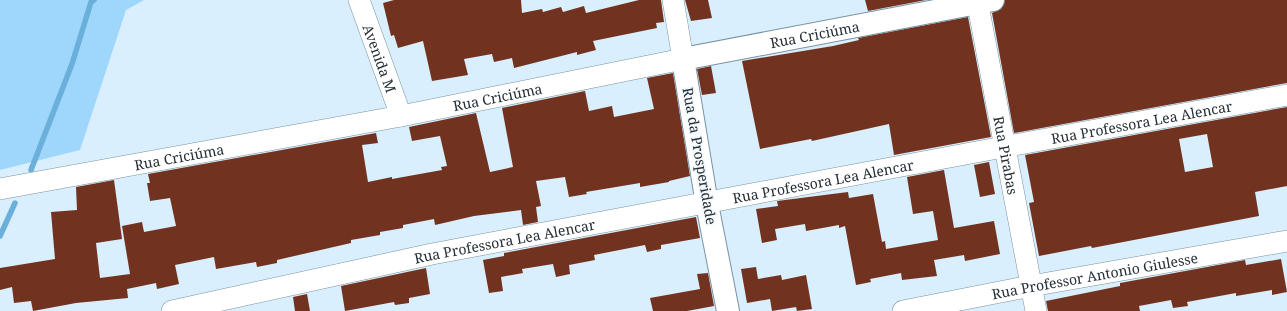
<svg xmlns="http://www.w3.org/2000/svg" width="1287" height="311" font-family="'Noto Serif',serif">
<style>
.green{fill:#9fd6fb}
.lines{fill:none;stroke-linecap:round;stroke-linejoin:round}
.stream{stroke:#6bafdb;stroke-width:5.5}
.building{fill:#71331f;fill-rule:evenodd}
.minor-casing{stroke:#7a92a2;stroke-width:22}
.tertiary-casing{stroke:#7a92a2;stroke-width:24}
.minor{stroke:#fff;stroke-width:21}
.tertiary{stroke:#fff;stroke-width:22}
.labels{text-anchor:middle;dominant-baseline:central;stroke-width:4;stroke-linejoin:round;paint-order:stroke}
.street-label{font-size:14px;fill:#242e35;stroke:#f4f9fd}
</style>
<rect width="100%" height="100%" fill="#daeffd"/>
<!-- green -->
<path class="green" d="M0 0H144L126 10 80 150 0 170Z"/>
<g class="lines">
<!-- stream -->
<path class="stream" d="M31 170 72 64 91 2 94 0
M0 236 15 203"/>
</g>
<!-- building -->
<path class="building" d="M394 0H521L522 13 542 9 543 12 561 7 563 12 584 6 586 13 639 0H661L664 22 656 23 657 28 593 41 596 50 577 55V52L514 68 512 58 494 62 492 54 464 59 468 75 432 81 423 41 398 48 394 35 391 36 383 3Z
M685 0H708L712 18 691 21Z
M865 0H926L868 11Z
M1005 0H1287V83L1014 133 992 13 1001 9Z
M968 17 991 137 894 155 889 124 812 141 811 139 760 149 742 61 833 46 859 40 858 38Z
M711 66 716 93 702 95 697 69Z
M673 73 690 176 669 181V182L640 187V183L586 192 587 194 569 197 565 177 536 181 541 206 536 207 538 222 523 225 521 210 474 216 435 225 434 219 403 225V228L380 232V235L351 240V243L277 260V263L257 267 256 262 216 269 214 257 175 265 179 284 157 289 156 283 127 289 128 298 76 303 33 311 31 301 14 303 12 287 0 290V268L55 259 51 212 77 210 76 187 114 180 122 239 96 243 100 278 130 274 122 226 142 222 144 232 176 226 170 198 150 201 147 183H150L148 174 376 133 378 143 362 145 368 182 392 177V179L442 170 441 167 447 166 440 136 412 141 409 127 476 113 490 172 513 167 502 108 585 91 589 111 612 106 614 117 654 109 647 78Z
M1287 107V186L1255 192 1259 216 1092 248 1091 246 1039 256 1029 203 1034 202 1025 155ZM1207 134 1213 167 1185 172 1179 139Z
M989 162 995 194 980 197 974 165Z
M944 170 954 228 994 221 1000 254 965 261 964 255 934 260 937 276 902 280 901 273 870 279 871 282 856 285 845 226 839 228V225L806 231 805 224 775 229 777 240 762 243 756 209 778 206 777 201 848 192 849 198 873 194 882 242 885 241 886 249 938 240 933 211 913 214 907 177Z
M696 217 700 238 661 245V249L647 252 645 245 594 255 595 260 569 265 570 274 556 277 553 264 522 269 523 273 501 277 503 291 489 293 483 260 504 256V253Z
M1281 259 1287 292 1272 295V290L1236 296V293L1187 302 1188 306 1173 308 1171 300 1139 306 1140 311H1048L1046 301 1120 286V283L1245 260 1246 265Z
M756 267 758 279 781 275 782 280 806 275 812 309 797 311 796 307 772 311 770 299 747 303 741 269Z
M426 268 430 294 409 298V303L395 305 394 302 345 311 341 286Z
M708 273 714 306 687 311H653L650 298 700 289 697 274Z
M307 294 310 311H295L293 297Z"/>
<g class="lines">
<defs>
<g id="minor">
<path id="s1" d="M359 0 401 116"/>
<path id="s2" d="M977 0 1036 311"/>
<path id="s3" d="M0 189 401 116 683 59 673 0"/>
<path id="s4" d="M172 311 432 254 1003 147 1287 95"/>
<path id="s5" d="M903 311 1031 286 1287 241"/>
</g>
<g id="tertiary">
<path id="s6" d="M728 311 707 204 683 59 993 0"/>
</g>
</defs>
<!-- minor casing -->
<use href="#minor" class="minor-casing"/>
<!-- tertiary casing -->
<use href="#tertiary" class="tertiary-casing"/>
<!-- minor -->
<use href="#minor" class="minor"/>
<!-- tertiary -->
<use href="#tertiary" class="tertiary"/>
</g>
<g class="labels">
<!-- street labels -->
<g class="street-label">
<text stroke="none"><textPath href="#s6" startOffset="390">Rua Criciúma</textPath></text>
<text stroke="none"><textPath href="#s1" startOffset="62">Avenida M</textPath></text>
<text stroke="none"><textPath href="#s3" startOffset="506">Rua Criciúma</textPath></text>
<text stroke="none"><textPath href="#s4" startOffset="988">Rua Professora Lea Alencar</textPath></text>
<text stroke="none"><textPath href="#s3" startOffset="182">Rua Criciúma</textPath></text>
<text transform="translate(700 156) rotate(80)">Rua da Prosperidade</text>
<text stroke="none"><textPath href="#s2" startOffset="158">Rua Pirabas</textPath></text>
<text stroke="none"><textPath href="#s4" startOffset="664">Rua Professora Lea Alencar</textPath></text>
<text stroke="none"><textPath href="#s4" startOffset="340">Rua Professora Lea Alencar</textPath></text>
<text stroke="none"><textPath href="#s5" startOffset="195">Rua Professor Antonio Giulesse</textPath></text>
</g>
</g>
</svg>
